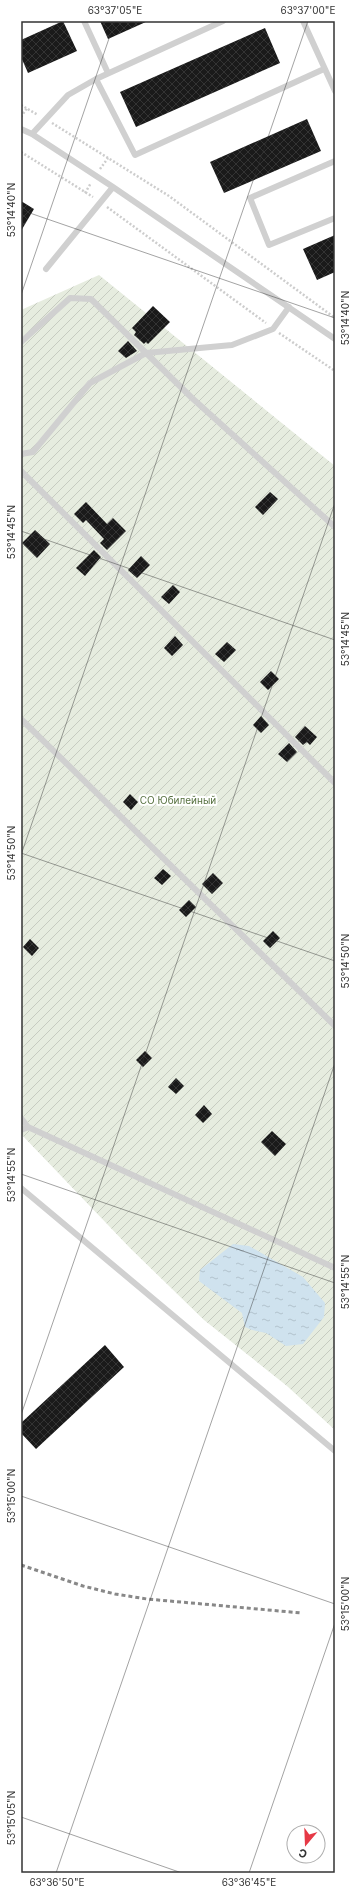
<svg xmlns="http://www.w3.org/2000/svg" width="356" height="1894" font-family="Inter,sans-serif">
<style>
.garden{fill:url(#garden-furrows)}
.water{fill:url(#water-ripples)}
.building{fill:url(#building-cross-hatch)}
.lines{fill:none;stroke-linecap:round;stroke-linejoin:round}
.path{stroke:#cdcdcd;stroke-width:2.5;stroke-dasharray:2 2;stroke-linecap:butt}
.lane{stroke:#d0d0d0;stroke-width:6}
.rail{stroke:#888;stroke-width:3;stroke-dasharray:4 3;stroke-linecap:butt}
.ticks{fill:none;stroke:#333;stroke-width:1;stroke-opacity:0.45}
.labels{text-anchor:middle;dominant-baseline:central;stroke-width:4;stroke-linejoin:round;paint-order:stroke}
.park-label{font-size:10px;fill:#56703f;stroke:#fff}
.neatline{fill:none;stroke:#333;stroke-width:1.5}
.ticks-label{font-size:10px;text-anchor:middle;fill:#333}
</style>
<defs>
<pattern id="garden-furrows" width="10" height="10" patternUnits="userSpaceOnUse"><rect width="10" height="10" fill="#e6ecdf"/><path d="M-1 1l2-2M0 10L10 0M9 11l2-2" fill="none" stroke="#c6cbc0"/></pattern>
<pattern id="water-ripples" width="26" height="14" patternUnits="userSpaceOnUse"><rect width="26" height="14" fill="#cfe2ee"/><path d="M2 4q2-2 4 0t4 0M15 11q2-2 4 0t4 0" fill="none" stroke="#b2c2cd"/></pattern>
<pattern id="building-cross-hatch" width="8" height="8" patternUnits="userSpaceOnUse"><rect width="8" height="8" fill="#1a1a1a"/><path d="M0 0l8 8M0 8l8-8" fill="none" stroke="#333"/></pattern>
</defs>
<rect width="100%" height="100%" fill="#fff"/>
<!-- garden -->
<path class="garden" d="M99 275 335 466V1430L287 1386 204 1320 130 1248 21 1134V310Z"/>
<!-- water -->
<path class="water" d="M233 1244 249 1246 303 1277 325 1303 324 1317 303 1344 286 1346 266 1333 252 1330 245 1327 242 1313 199 1281 200 1270Z"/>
<!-- building -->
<path class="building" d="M63 21 77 51 28 73 21 57V40Z
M100 21H148L108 39Z
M265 28 280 63 136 127 120 92Z
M307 119 321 151 224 193 210 162Z
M21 201 34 209 21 231Z
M335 235V272L317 280 303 249Z
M153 306 170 322 148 344 146 342 144 344 134 335 136 332 132 328Z
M128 341 137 351 126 358 118 351Z
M270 492 278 499 263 515 255 507Z
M86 502 107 524 113 518 126 531 107 550 100 543 104 539 86 520 83 523 74 514Z
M35 530 50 544 37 558 22 543Z
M94 550 101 557 85 576 76 568Z
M141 556 150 565 137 578 128 570Z
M173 585 180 592 169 604 161 597Z
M175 636 183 645 172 656 164 648Z
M227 642 236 650 224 662 215 654Z
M271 671 279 679 268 690 260 682Z
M261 716 269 725 261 733 253 725Z
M305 726 317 737 310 745 307 742 303 745 295 737Z
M289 743 297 752 287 762 278 754Z
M130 794 138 802 131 810 123 802Z
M163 869 171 876 162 885 154 878Z
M213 873 223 883 212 894 202 884Z
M189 900 196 907 186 917 179 910Z
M273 931 280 938 270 948 263 941Z
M30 939 39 948 32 956 23 947Z
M145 1051 152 1058 143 1067 136 1060Z
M176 1078 184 1086 176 1094 168 1087Z
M204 1105 212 1114 203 1123 195 1115Z
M272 1131 286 1144 275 1156 261 1142Z
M105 1345 124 1367 36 1449 21 1433V1423Z"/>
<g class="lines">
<!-- path -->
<path class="path" d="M21 105 38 115
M21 117 27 108
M52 123 169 196 335 318
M21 152 93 197
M100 169 108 158
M85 193 91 183
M107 207 266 323
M279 333 335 371"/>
<!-- lane -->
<path class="lane" d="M84 21 108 73
M223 21 96 79 135 155 324 69
M303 21 335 91
M21 129 32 134 113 187 335 339
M32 134 68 95 96 79
M335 161 250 198 269 245 335 218
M46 269 113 187
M21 342 70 298 91 299 192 398 335 527
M21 454 33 452 90 383 146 353 232 345 273 329 289 307
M21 471 335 783
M21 719 335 1026
M21 1118 28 1127
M21 1130 28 1127 335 1268
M21 1188 335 1451"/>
<!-- rail -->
<path class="rail" d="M21 1565 83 1586 115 1594 147 1599 302 1613"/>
</g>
<!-- ticks -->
<path class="ticks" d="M21 210 335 318M21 295 115 21M21 531 335 640M21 853 335 961M21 855 308 21M21 1174 335 1283M21 1415 335 503M21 1496 335 1604M21 1817 182 1873M56 1873 335 1063M249 1873 335 1623"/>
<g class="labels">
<!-- park labels -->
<g class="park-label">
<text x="178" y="800">СО Юбилейный</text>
</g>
</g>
<!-- border -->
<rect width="356" height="1894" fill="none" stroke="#ffffff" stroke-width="44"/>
<!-- north arrow -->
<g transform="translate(306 1844) rotate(199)"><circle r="19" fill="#ffffff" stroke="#adadad"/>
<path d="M0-3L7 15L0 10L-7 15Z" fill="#e63946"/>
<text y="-6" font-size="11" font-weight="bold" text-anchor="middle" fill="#333333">С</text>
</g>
<rect x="22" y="22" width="312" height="1850" class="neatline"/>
<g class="ticks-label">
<text x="115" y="14">63°37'05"E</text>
<text x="308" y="14">63°37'00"E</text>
<text transform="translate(11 210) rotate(-90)" y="4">53°14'40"N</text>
<text transform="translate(345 318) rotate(-90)" y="4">53°14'40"N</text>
<text transform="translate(11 532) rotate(-90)" y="4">53°14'45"N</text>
<text transform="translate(345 639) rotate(-90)" y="4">53°14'45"N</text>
<text transform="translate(11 853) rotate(-90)" y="4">53°14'50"N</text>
<text transform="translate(345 961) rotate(-90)" y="4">53°14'50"N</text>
<text transform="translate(11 1175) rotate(-90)" y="4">53°14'55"N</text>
<text transform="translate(345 1282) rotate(-90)" y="4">53°14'55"N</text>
<text transform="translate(11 1496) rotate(-90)" y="4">53°15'00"N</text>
<text transform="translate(345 1604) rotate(-90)" y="4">53°15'00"N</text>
<text transform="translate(11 1818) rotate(-90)" y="4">53°15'05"N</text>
<text x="57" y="1886">63°36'50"E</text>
<text x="249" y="1886">63°36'45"E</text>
</g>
</svg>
